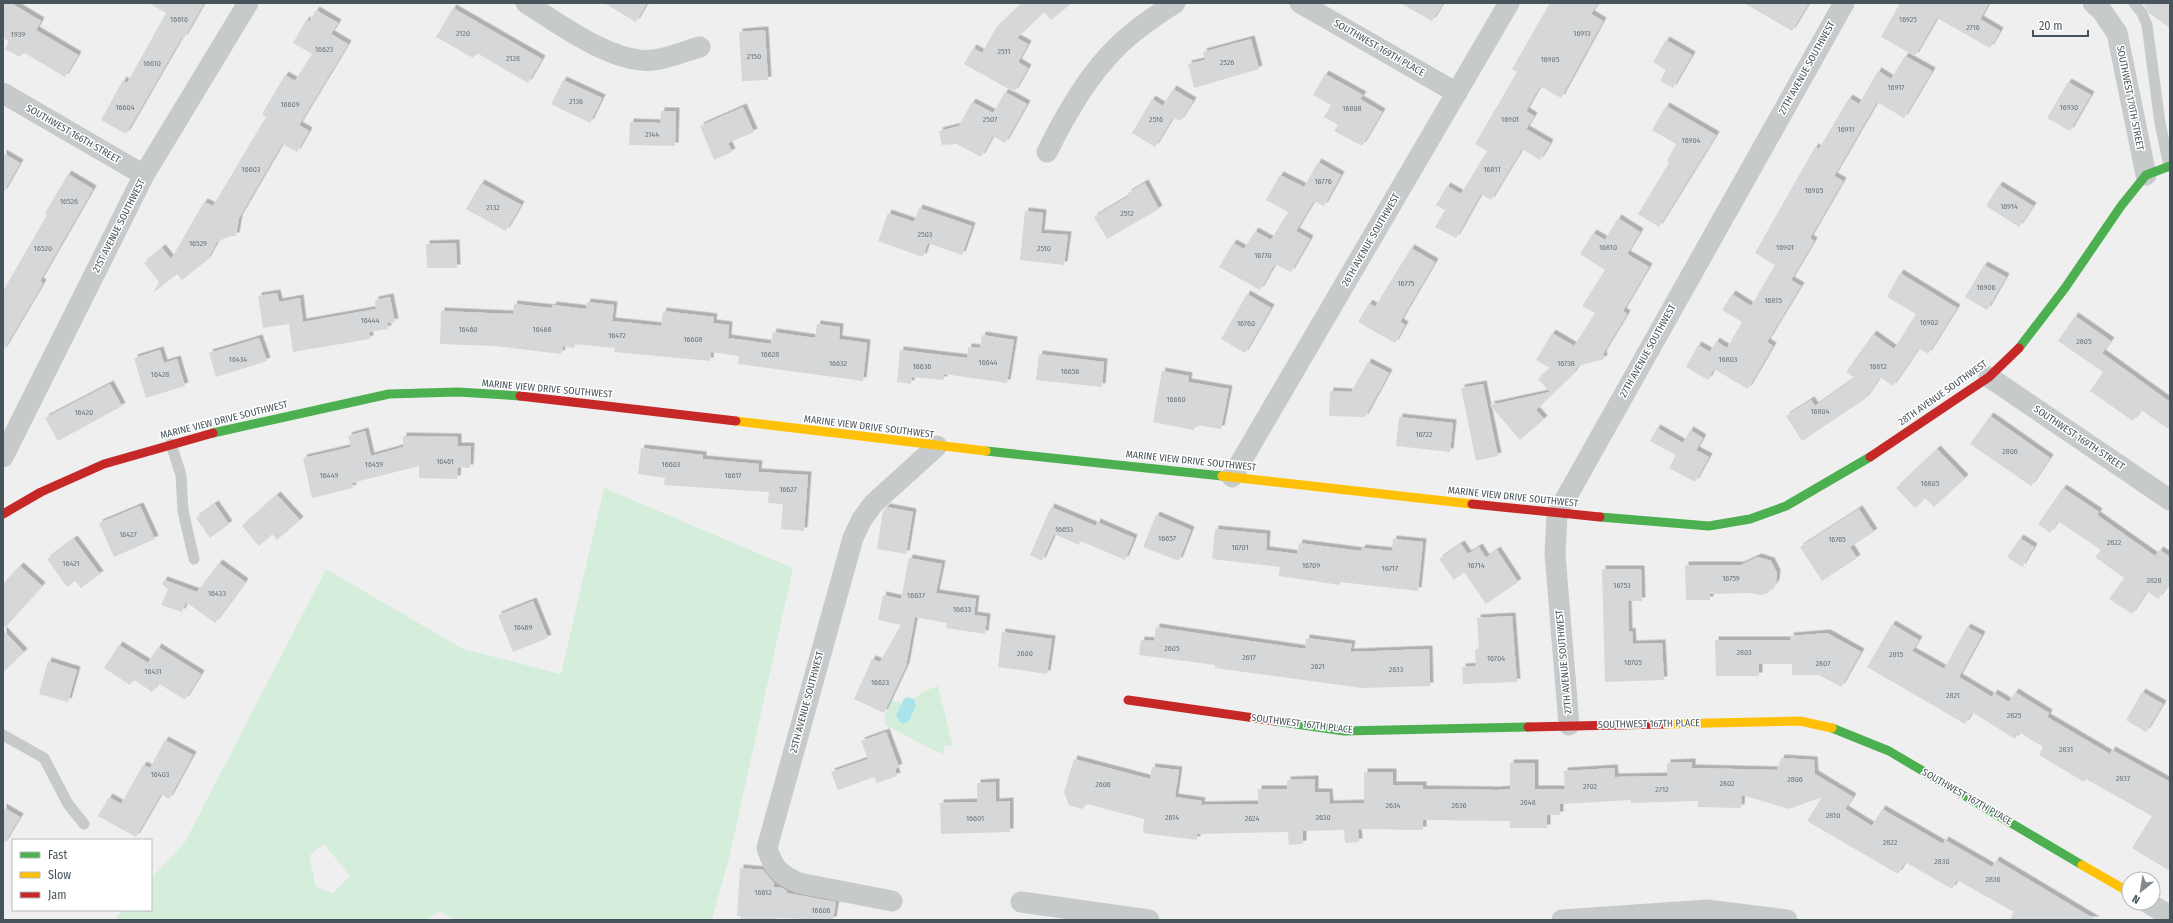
<svg xmlns="http://www.w3.org/2000/svg" width="2173" height="923" font-family="'Fira Sans Condensed',sans-serif">
<style>
.green{fill:#d4eedb;fill-rule:evenodd}
.water{fill:#aae4ea}
.building{fill:#d6d7d8;filter:url(#shadow)}
.lines{fill:none;stroke-linecap:round;stroke-linejoin:round}
.lane{stroke:#c7cacb;stroke-width:11}
.street{stroke:#c7cacb;stroke-width:21}
.fast{stroke:#4caf50;stroke-width:9}
.slow{stroke:#ffc107;stroke-width:9}
.jam{stroke:#c62828;stroke-width:9}
.labels{text-anchor:middle;dominant-baseline:central;stroke-width:3;stroke-linejoin:round;paint-order:stroke}
.number-label{font-size:8px;fill:#6c767c}
.street-label{font-size:10px;fill:#47545b;stroke:#fff}
</style>
<defs>
<filter id="shadow"><feDropShadow dx="3.5" dy="-3.5" stdDeviation="0" flood-color="#0004"/></filter>
</defs>
<rect width="100%" height="100%" fill="#f0efef"/>
<!-- green -->
<path class="green" d="M604 488 793 568 730 854 712 920H455L439 911 427 920H114L123 910H151V879L185 842 326 569 463 649 561 674ZM324 844 350 876 333 893 316 887 309 856Z
M938 686 953 746 944 745 943 755 885 725V714L892 700 902 704 896 715 916 703 914 699 924 691Z"/>
<!-- water -->
<path class="water" d="M908 697 914 699 916 706 909 721 903 724 899 721 896 715 904 699Z"/>
<!-- building -->
<path class="building" d="M3 3H11L41 21 36 30 78 55 65 77 23 52 20 57 5 49 9 41 3 38Z
M149 3H204L184 38 182 37 126 134 101 120 123 80 127 83 166 13Z
M604 3H647L636 22Z
M1022 3H1072L1051 20 1044 12 1017 38 1028 44 1018 62 1028 68 1014 92 964 64 973 48 982 53 996 28Z
M1400 3H1443L1432 21Z
M1550 3H1598L1591 14 1603 21 1561 98 1540 86 1526 111 1534 116 1526 129 1550 143 1540 160 1522 149 1491 200 1481 194 1456 238 1435 227 1445 210 1436 205 1447 186 1461 194 1487 151 1475 144 1517 72 1512 69Z
M1744 3H1809L1792 31Z
M1900 3H1989L1980 19 2000 31 1990 48 1937 18 1915 56 1881 37Z
M2143 3H2170V28L2149 13Z
M453 8 542 59 528 83 477 53 473 58 436 37Z
M316 10 338 23 331 34 348 44 299 125 309 131 297 152 282 144 239 218 236 236H230L217 242 207 260 182 280 177 274 153 293 159 282 144 263 162 248 171 259 204 202 213 206 266 117 262 114 285 75 295 81 312 54 293 43 306 20 309 22Z
M765 30 768 80 742 81 739 32Z
M1251 39 1259 69 1194 88 1188 64 1205 60 1203 52Z
M1666 40 1692 55 1673 88 1660 81 1666 70 1653 62Z
M1905 56 1932 71 1904 118 1877 102 1834 176 1843 181 1810 238 1814 241 1791 280 1801 286 1767 342 1773 346 1748 389 1714 369 1708 380 1686 367 1698 345 1710 352 1716 341 1727 348 1742 322 1722 310 1732 294 1751 306 1775 265 1755 253 1815 147 1819 149 1849 98 1859 104 1878 71 1891 79Z
M1325 74 1363 95 1360 99 1382 112 1362 146 1334 131 1338 125 1324 117 1331 105 1313 95Z
M563 80 602 98 590 123 551 104Z
M2068 82 2091 95 2070 131 2047 118Z
M1173 89 1193 101 1180 121 1173 117 1155 147 1132 133 1152 99 1163 106Z
M1005 92 1027 104 1005 143 993 136 981 157 957 144 942 145 939 131 959 126 972 102 993 113Z
M1666 106 1716 135 1659 227 1638 214 1669 163 1667 161 1676 144 1652 130Z
M743 107 754 132 728 143 732 152 714 160 700 126Z
M661 111H676L675 146 629 145 630 122 660 123Z
M3 153 20 163 3 193Z
M1318 162 1341 175 1324 206 1314 201 1296 231 1310 239 1291 272 1275 264 1260 290 1219 267 1233 243 1244 249 1255 231 1271 240 1288 212 1266 200 1280 175 1304 187Z
M68 174 93 189 40 281 43 283 3 351V291L47 215 45 213Z
M481 183 521 205 506 231 466 209Z
M1145 183 1159 209 1107 239 1094 217 1129 196 1128 193Z
M1999 185 2033 206 2019 227 1986 206Z
M919 208 972 226 962 255 928 243 923 257 878 241 888 213 914 222Z
M1025 211 1043 213 1041 233 1068 235 1064 265 1020 260Z
M1618 218 1640 232 1627 254 1649 267 1623 311 1627 314 1603 354 1604 359 1578 366 1573 374 1536 410 1544 419 1520 440 1490 405 1550 392 1538 379 1550 368 1536 360 1552 333 1574 346 1595 313 1582 306 1605 270 1580 254 1593 233 1605 240Z
M456 243 457 268H427L426 244Z
M1411 248 1435 262 1400 322 1405 325 1395 343 1358 322 1369 303 1375 307Z
M1984 265 2006 277 1987 310 1965 297Z
M1900 273 1957 308 1928 354 1919 348 1893 386 1880 377 1865 399 1802 441 1786 416 1811 400 1815 406 1855 378 1846 372 1873 334 1894 349 1916 314 1887 297Z
M277 293 279 302 300 298 303 322 376 309 375 300 390 297 395 322 387 323 388 329 369 332 370 339 293 352 289 324 263 328 258 296Z
M1247 294 1271 308 1245 353 1221 339Z
M587 302 614 305 612 321 661 326 663 311 714 317 713 323 729 325 728 338 771 344 773 332 815 338 817 324 840 327 839 339 867 343 863 381 738 364 739 356 711 352 710 361 614 352 615 348 575 344 574 348 563 346 561 354 495 346 440 344 441 311 513 314 514 304 552 308 553 305 586 309Z
M2075 316 2111 341 2102 353 2170 402V430L2141 410 2133 421 2090 391 2103 372 2058 341Z
M982 335 1014 340 1007 383 944 374V380L912 377 911 384 897 382 900 350 967 358 968 347 980 348Z
M259 338 267 361 216 377 209 353Z
M160 350 164 363 177 359 185 386 146 398 134 358Z
M1039 354 1104 362 1102 387 1036 380Z
M1368 362 1389 373 1365 417 1329 416 1330 391 1351 392Z
M1162 371 1189 376 1188 382 1229 389 1221 429 1195 425 1194 430 1153 422Z
M110 384 122 406 58 441 45 418Z
M1483 384 1498 456 1476 461 1461 388Z
M1990 416 2050 458 2031 486 1970 444Z
M1399 417 1453 423 1450 452 1396 446Z
M1657 428 1683 443 1690 430 1703 438 1696 450 1709 457 1695 482 1669 468 1676 455 1650 441Z
M365 431 371 456 403 447V436L458 437V446H471L470 468 458 467 457 479 419 478V466L352 483 353 488 312 498 303 458 351 447 348 436Z
M641 448 703 455V459L759 464 758 472 808 475 804 531 781 529 783 504 768 503 769 492 664 485 665 478 638 474Z
M1937 449 1965 478 1934 507 1925 498 1915 508 1896 488Z
M2063 488 2099 512 2097 515 2155 556 2160 550 2170 557V582L2158 599 2147 591 2132 614 2109 599 2124 578 2095 557 2101 550 2058 521 2050 533 2038 524Z
M277 495 300 520 277 540 272 534 259 546 242 526Z
M215 504 229 524 210 538 196 518Z
M140 506 155 539 114 557 99 523Z
M887 507 913 512 906 554 877 549 883 511Z
M1051 507 1096 526 1097 522 1134 538 1125 560 1081 541 1079 545 1054 534 1042 561 1030 555Z
M1859 509 1874 532 1850 547 1857 558 1822 581 1800 547Z
M1156 515 1191 530 1179 561 1143 547Z
M1215 529 1267 534 1266 550 1297 554 1299 543 1361 551 1362 548 1392 551 1393 539 1423 542 1418 591 1340 582V585L1279 576 1280 567 1212 559Z
M2020 538 2034 547 2022 567 2007 557Z
M74 539 100 574 81 588 75 581 67 587 47 559Z
M1461 544 1468 554 1479 547 1486 558 1497 550 1518 582 1486 604 1464 572 1454 580 1439 559Z
M1758 557 1771 561 1777 573 1776 583 1768 593 1761 595 1749 593 1710 594V600H1686L1685 565H1741Z
M909 558 942 564 936 593 976 599 974 615 987 617 985 634 946 628 947 623 915 617 906 666 884 713 854 699 872 659 880 662 901 625 878 620 883 595 901 599Z
M219 563 245 582 215 623 186 602 182 612 161 605 168 589 162 584 164 580 197 592Z
M20 566 42 586 3 629V584Z
M1602 569H1641L1642 601H1628L1629 632 1632 631 1633 644 1662 643 1664 680 1605 682Z
M533 601 548 638 513 652 498 615Z
M1512 616 1517 682 1463 684 1462 667 1476 666 1475 650 1479 649 1477 618Z
M1892 624 1919 640 1912 651 1944 669 1967 627 1982 635 1959 677 1992 697 1994 693 2009 702 2015 692 2049 713 2047 717 2110 754 2112 750 2170 782V871L2132 848 2152 816 2086 779 2084 782 2039 755 2043 747 2019 732 2015 739 1972 712 1965 724 1867 667Z
M1156 627 1305 649 1306 638 1352 644 1350 652 1429 649 1430 686 1362 688 1215 668V665L1139 655 1141 640 1154 641Z
M3 630 24 652 3 672Z
M1002 632 1052 639 1047 674 998 667Z
M1827 633 1861 652 1841 687 1819 675H1792V664H1759V676H1716L1715 640H1791L1790 636Z
M119 645 148 663 158 647 201 674 185 700 158 683 152 692 133 679 130 685 104 668Z
M48 661 77 670 68 702 39 694Z
M2142 692 2163 704 2146 732 2126 720Z
M886 732 899 767 895 769 897 776 877 783 874 777 838 790 831 772 868 759 861 741Z
M165 740 193 755 169 799 161 794 136 837 98 816 109 797 121 804 143 765 150 768Z
M1781 758 1814 760 1815 774 1853 797 1845 809 1872 826 1882 809 1943 844 1945 840 1992 867 1996 860 2096 920H2010L2014 912 1957 880 1952 889 1905 862 1898 874 1807 821 1822 797 1789 809 1742 795 1741 808 1698 807V801L1631 803V800L1560 804V815H1547V828H1510V821L1423 820V830L1358 829 1359 842 1345 843 1344 830 1303 831V844L1289 845 1288 832 1197 834V840L1143 833 1144 819 1087 804 1082 809 1069 805 1064 792 1074 759 1150 779 1152 767 1179 770 1175 797 1202 801 1201 805 1258 804V789H1287V780L1315 779V792H1329L1330 804 1364 803V772H1393V785H1423V789L1497 790 1510 789V763H1535V789H1565L1564 771 1614 768 1615 777 1667 776V763L1692 762V768L1777 770Z
M996 782V802L1010 801V832L941 834 940 803 977 802V783Z
M3 807 20 817 3 845Z
M740 868 763 870 774 883V887L782 888 787 891V893L836 902 833 920 776 918 775 920H740L741 916H737Z"/>
<g class="lines">
<!-- lane -->
<path class="lane" d="M2134 3 2142 13 2147 25 2160 123 2169 166
M171 444 181 475 183 511 194 559
M3 735 44 758 68 804 84 824"/>
<!-- street -->
<path class="street" d="M526 3C558 23 614 65 653 60 669 58 685 51 700 47
M1300 3 1457 93
M2093 3 2102 11 2117 33 2146 175
M3 93 144 175
M1047 152C1066 114 1089 73 1121 43 1137 28 1156 15 1175 3
M1989 377 2170 500
M3 457 144 175 248 3
M1232 477 1509 3
M1569 725 1555 554 1557 514 1844 3
M892 901 799 883C779 874 773 868 767 848L853 538 862 519 874 503 937 446
M1021 902 1149 920
M2148 903 2170 916
M1562 920 1707 910 1787 920"/>
<!-- fast -->
<path class="fast" d="M2019 348 2065 288 2121 206 2146 175 2170 166
M213 433 389 394 458 392 520 396
M986 451 1222 476
M1600 517 1709 526 1750 519 1786 506 1870 457
M1275 721 1344 731 1528 727
M1832 728 1889 751 2082 865"/>
<!-- slow -->
<path class="slow" d="M736 421 986 451
M1222 476 1472 504
M1664 724 1800 721 1832 728
M2082 865 2129 892"/>
<!-- jam -->
<path class="jam" d="M520 396 736 421
M1870 457 1989 377 2019 348
M1472 504 1600 517
M3 514 41 492 104 464 213 433
M1128 700 1275 721
M1528 727 1664 724"/>
</g>
<g class="labels">
<!-- number labels -->
<g class="number-label">
<text x="179" y="19">16616</text>
<text x="1908" y="19">16925</text>
<text x="1973" y="27">2716</text>
<text x="463" y="33">2120</text>
<text x="1582" y="33">16913</text>
<text x="18" y="34">1939</text>
<text x="324" y="49">16623</text>
<text x="1004" y="51">2511</text>
<text x="754" y="56">2150</text>
<text x="513" y="58">2128</text>
<text x="1550" y="59">16905</text>
<text x="1227" y="62">2526</text>
<text x="152" y="63">16610</text>
<text x="1896" y="87">16917</text>
<text x="576" y="101">2136</text>
<text x="290" y="104">16609</text>
<text x="125" y="107">16604</text>
<text x="2069" y="107">16930</text>
<text x="1352" y="108">16808</text>
<text x="990" y="119">2507</text>
<text x="1156" y="119">2516</text>
<text x="1510" y="119">16901</text>
<text x="1846" y="129">16911</text>
<text x="652" y="134">2144</text>
<text x="1691" y="140">16904</text>
<text x="251" y="169">16603</text>
<text x="1492" y="169">16811</text>
<text x="1323" y="181">16776</text>
<text x="1814" y="190">16905</text>
<text x="69" y="201">16526</text>
<text x="2009" y="206">16914</text>
<text x="493" y="207">2132</text>
<text x="1127" y="213">2512</text>
<text x="925" y="234">2503</text>
<text x="198" y="243">16529</text>
<text x="1608" y="247">16810</text>
<text x="1785" y="247">16901</text>
<text x="43" y="248">16520</text>
<text x="1044" y="248">2510</text>
<text x="1263" y="255">16770</text>
<text x="1406" y="283">16775</text>
<text x="1986" y="287">16906</text>
<text x="1773" y="300">16815</text>
<text x="370" y="320">16444</text>
<text x="1929" y="322">16902</text>
<text x="1246" y="323">16760</text>
<text x="468" y="329">16460</text>
<text x="542" y="329">16468</text>
<text x="617" y="335">16472</text>
<text x="693" y="339">16608</text>
<text x="2084" y="341">2805</text>
<text x="770" y="354">16628</text>
<text x="238" y="359">16434</text>
<text x="1728" y="359">16803</text>
<text x="988" y="362">16644</text>
<text x="838" y="363">16632</text>
<text x="1566" y="363">16738</text>
<text x="922" y="366">16636</text>
<text x="1878" y="366">16812</text>
<text x="1070" y="371">16656</text>
<text x="160" y="374">16428</text>
<text x="1176" y="399">16660</text>
<text x="1820" y="411">16804</text>
<text x="84" y="412">16420</text>
<text x="1424" y="434">16722</text>
<text x="2010" y="451">2806</text>
<text x="445" y="461">16461</text>
<text x="374" y="464">16459</text>
<text x="671" y="464">16603</text>
<text x="329" y="475">16449</text>
<text x="733" y="475">16617</text>
<text x="1930" y="483">16805</text>
<text x="788" y="489">16627</text>
<text x="1064" y="529">16653</text>
<text x="128" y="534">16427</text>
<text x="1167" y="538">16657</text>
<text x="1837" y="539">16765</text>
<text x="2114" y="542">2822</text>
<text x="1240" y="547">16701</text>
<text x="71" y="563">16421</text>
<text x="1311" y="565">16709</text>
<text x="1476" y="565">16714</text>
<text x="1390" y="568">16717</text>
<text x="1731" y="578">16759</text>
<text x="2154" y="580">2828</text>
<text x="1622" y="585">16753</text>
<text x="217" y="593">16433</text>
<text x="916" y="595">16637</text>
<text x="962" y="609">16633</text>
<text x="523" y="627">16469</text>
<text x="1172" y="648">2605</text>
<text x="1744" y="652">2803</text>
<text x="1025" y="653">2600</text>
<text x="1896" y="654">2815</text>
<text x="1249" y="657">2617</text>
<text x="1496" y="658">16704</text>
<text x="1633" y="662">16705</text>
<text x="1823" y="663">2807</text>
<text x="1318" y="666">2621</text>
<text x="1396" y="669">2633</text>
<text x="153" y="671">16431</text>
<text x="880" y="682">16623</text>
<text x="1953" y="695">2821</text>
<text x="2014" y="715">2825</text>
<text x="2066" y="749">2831</text>
<text x="160" y="774">16403</text>
<text x="2123" y="778">2837</text>
<text x="1795" y="779">2806</text>
<text x="1727" y="783">2802</text>
<text x="1103" y="784">2606</text>
<text x="1590" y="786">2702</text>
<text x="1662" y="789">2712</text>
<text x="1528" y="802">2648</text>
<text x="1393" y="805">2634</text>
<text x="1459" y="805">2636</text>
<text x="1833" y="815">2810</text>
<text x="1172" y="817">2614</text>
<text x="1323" y="817">2630</text>
<text x="975" y="818">16601</text>
<text x="1252" y="818">2624</text>
<text x="1890" y="842">2822</text>
<text x="1942" y="861">2830</text>
<text x="1993" y="879">2836</text>
<text x="763" y="892">16612</text>
<text x="821" y="910">16606</text>
</g>
<!-- street labels -->
<g class="street-label">
<text transform="translate(1379 48) rotate(30)">SOUTHWEST 169TH PLACE</text>
<text transform="translate(1807 68) rotate(-61)">27TH AVENUE SOUTHWEST</text>
<text transform="translate(2130 98) rotate(79)">SOUTHWEST 170TH STREET</text>
<text transform="translate(73 134) rotate(30)">SOUTHWEST 166TH STREET</text>
<text transform="translate(119 226) rotate(-63)">21ST AVENUE SOUTHWEST</text>
<text transform="translate(1371 240) rotate(-60)">26TH AVENUE SOUTHWEST</text>
<text transform="translate(1648 351) rotate(-61)">27TH AVENUE SOUTHWEST</text>
<text transform="translate(547 389) rotate(5)">MARINE VIEW DRIVE SOUTHWEST</text>
<text transform="translate(1943 393) rotate(-35)">28TH AVENUE SOUTHWEST</text>
<text transform="translate(224 420) rotate(-14)">MARINE VIEW DRIVE SOUTHWEST</text>
<text transform="translate(869 427) rotate(7)">MARINE VIEW DRIVE SOUTHWEST</text>
<text transform="translate(2079 438) rotate(34)">SOUTHWEST 169TH STREET</text>
<text transform="translate(1191 461) rotate(6)">MARINE VIEW DRIVE SOUTHWEST</text>
<text transform="translate(1513 497) rotate(6)">MARINE VIEW DRIVE SOUTHWEST</text>
<text transform="translate(1564 662) rotate(-95)">27TH AVENUE SOUTHWEST</text>
<text transform="translate(807 702) rotate(-75)">25TH AVENUE SOUTHWEST</text>
<text transform="translate(1302 724) rotate(7)">SOUTHWEST 167TH PLACE</text>
<text transform="translate(1649 724) rotate(-1)">SOUTHWEST 167TH PLACE</text>
<text transform="translate(1967 797) rotate(30)">SOUTHWEST 167TH PLACE</text>
</g>
</g>
<!-- border -->
<rect width="2173" height="923" fill="none" stroke="#47545b" stroke-width="8"/>
<!-- legend -->
<rect x="12" y="839" width="140" height="72" fill="#ffffff" stroke="#b5bbbd"/>
<rect x="20" y="852" width="20" height="6" fill="#4caf50" stroke="#b5bbbd"/>
<text x="48" y="859" font-size="12" fill="#47545b">Fast</text>
<rect x="20" y="872" width="20" height="6" fill="#ffc107" stroke="#b5bbbd"/>
<text x="48" y="879" font-size="12" fill="#47545b">Slow</text>
<rect x="20" y="892" width="20" height="6" fill="#c62828" stroke="#b5bbbd"/>
<text x="48" y="899" font-size="12" fill="#47545b">Jam</text>
<!-- north arrow -->
<g transform="translate(2141 891) rotate(210)"><circle r="19" fill="#ffffff" stroke="#b5bbbd"/>
<path d="M0-3L7 15L0 10L-7 15Z" fill="#828a8f"/>
<text y="-6" font-size="11" font-weight="bold" text-anchor="middle" fill="#47545b">N</text>
</g>
<!-- scale -->
<path d="M2033 30v6h55v-6" fill="none" stroke="#47545b" stroke-width="2"/>
<text x="2039" y="30" font-size="12" fill="#47545b" stroke="#ffffff" stroke-width="3" paint-order="stroke">20 m</text>
</svg>
